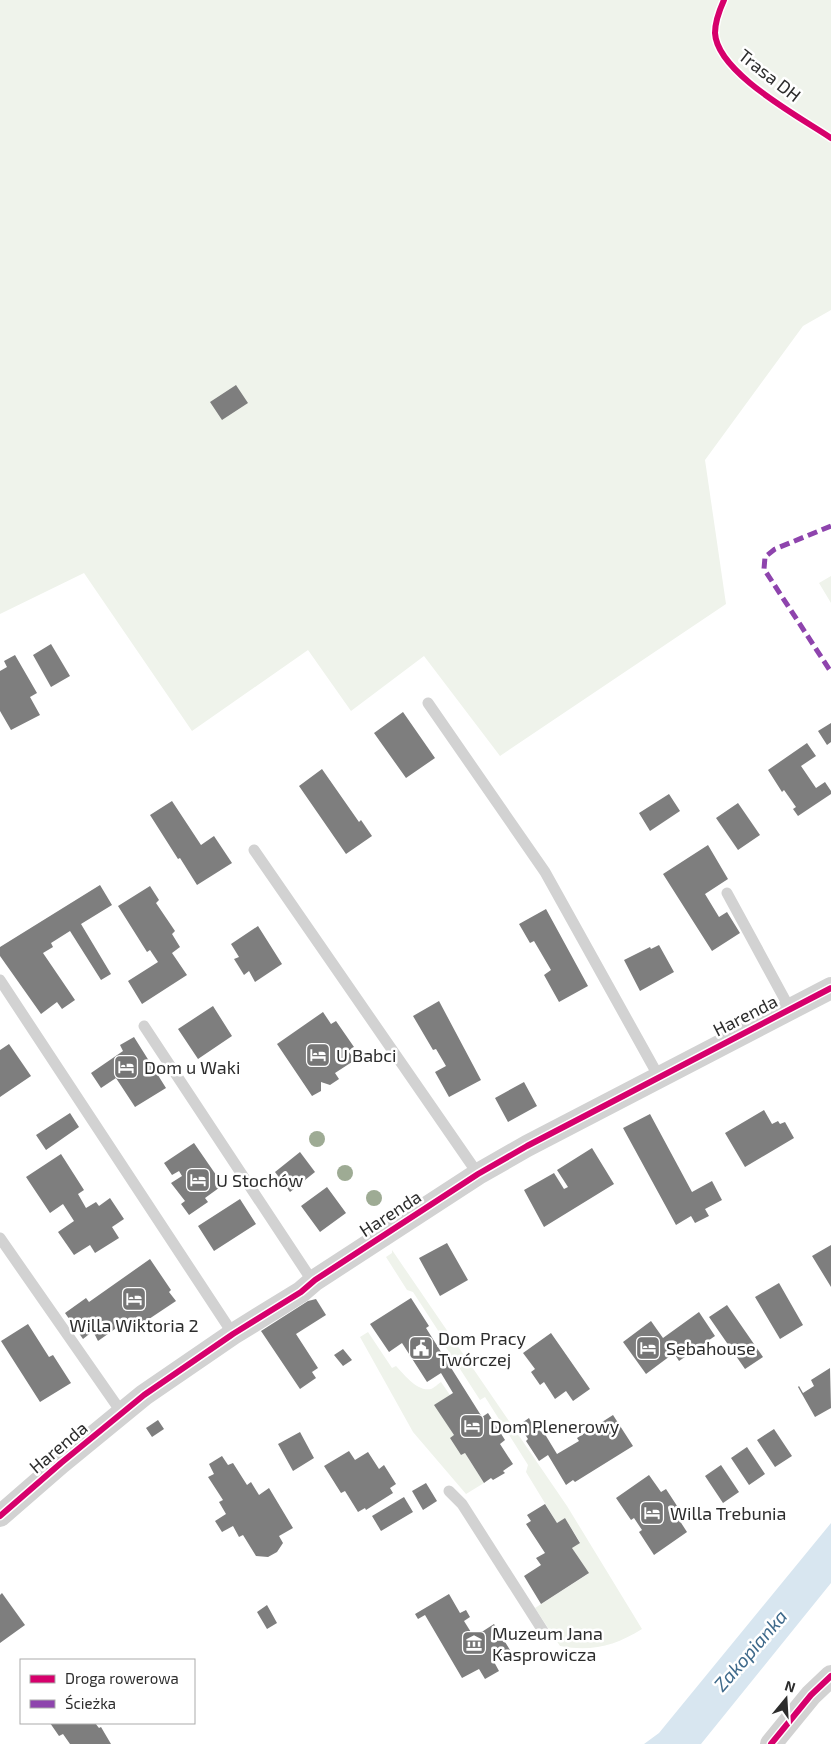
<svg xmlns="http://www.w3.org/2000/svg" width="831" height="1744" font-family="'Exo 2',sans-serif">
<style>
.green{fill:#eff3eb}
.water{fill:#d8e6f0}
.building{fill:#7e7e7e}
.lines{fill:none;stroke-linecap:round;stroke-linejoin:round}
.service{stroke:#d2d2d2;stroke-width:11}
.minor{stroke:#d2d2d2;stroke-width:22}
.quiet{stroke:#8e44ad;stroke-width:5;stroke-dasharray:10 5;stroke-linecap:butt}
.cycleway-casing{stroke:#fff;stroke-width:9}
.cycleway{stroke:#d6006c;stroke-width:6}
.tree{fill:#9eab94}
.labels{text-anchor:middle;dominant-baseline:central;stroke-width:5;stroke-linejoin:round;paint-order:stroke}
.street-label{font-size:18px;fill:#2d2d2d;stroke:#fff}
.poi-label{font-size:18px;fill:#2d2d2d;stroke:#fff;text-anchor:start}
.water-label{font-size:19px;font-style:italic;fill:#3f6a8b;stroke:#fff}
</style>
<rect width="100%" height="100%" fill="#fff"/>
<!-- green -->
<path class="green" d="M0 0H831V310L803 326 705 460 726 604 500 756 424 656 351 711 308 650 192 731 84 573 0 614Z
M831 576V603L819 583Z
M392 1250 567 1506 642 1629C615 1646 591 1652 560 1646L535 1608 588 1574 572 1548 580 1542 565 1518 557 1523 526 1472 528 1465 485 1397 480 1400 440 1338 439 1332 413 1292 407 1290 386 1257 392 1253Z
M368 1332 392 1368 396 1366C404 1374 417 1392 431 1389 434 1388 438 1384 441 1382L450 1395 435 1405 454 1435 461 1455 465 1453 484 1483 466 1494 413 1432 360 1337Z"/>
<!-- water -->
<path class="water" d="M831 1523V1583L701 1744H644L659 1733Z"/>
<!-- building -->
<path class="building" d="M236 385 248 403 222 420 210 402Z
M51 644 70 676 51 687 33 655Z
M15 655 37 693 30 697 40 715 11 730 0 711V671L7 667 4 661Z
M403 712 435 758 406 778 374 733Z
M831 723V742L827 745 818 731Z
M807 743 816 756 801 766 816 788 825 782 831 791V794L798 816 793 809 796 807 784 790 782 792 768 770Z
M322 769 359 822 361 820 372 836 346 854 299 786Z
M669 794 680 811 650 831 639 813Z
M172 801 201 845 214 836 232 863 197 885 180 858 178 859 150 815Z
M738 803 760 835 738 850 716 818Z
M708 845 728 879 705 894 719 917 727 912 740 933 712 951 663 874Z
M100 885 112 905 81 924 111 974 101 980 70 931 51 943 53 947 43 953 75 1000 62 1009 57 1002 41 1014 0 956V947Z
M150 886 159 900 156 903 175 931 172 934 180 947 172 953 187 975 142 1004 128 981 158 962 150 950 147 952 118 906Z
M546 909 588 986 559 1002 544 975 551 970 534 941 530 943 519 924Z
M258 926 282 964 255 982 249 971 244 975 234 959 239 957 231 944Z
M659 945 674 972 640 991 624 960 650 947 651 949Z
M439 1001 481 1080 449 1097 435 1072 446 1066 436 1049 433 1050 413 1016Z
M213 1006 232 1036 198 1059 178 1029Z
M323 1012 331 1024 336 1021 354 1047 348 1051 355 1060 335 1073 339 1079 330 1085 321 1082V1091L312 1096 277 1044Z
M134 1037 166 1088 135 1107 116 1078 101 1088 91 1073 123 1051 120 1045Z
M9 1044 31 1076 0 1097V1050Z
M524 1082 537 1106 508 1122 495 1098Z
M764 1110 772 1124 778 1121 780 1124 785 1122 794 1138 745 1167 725 1133Z
M70 1113 79 1127 46 1150 36 1135Z
M650 1114 692 1192 712 1181 722 1200 705 1209 709 1216 695 1223 691 1216 676 1225 623 1128Z
M194 1143 223 1185 205 1198 208 1202 189 1215 181 1204 185 1201 171 1183 182 1176 179 1171 172 1175 164 1163Z
M592 1148 614 1184 544 1227 524 1190 554 1173 564 1189 568 1187 557 1170Z
M300 1152 315 1172 290 1192 275 1172Z
M61 1154 84 1190 78 1194 86 1208 96 1202 99 1206 110 1198 124 1219 112 1227 119 1238 95 1253 90 1245 74 1255 58 1232 74 1221 63 1204 50 1213 26 1177Z
M327 1187 346 1213 320 1232 301 1206Z
M240 1199 256 1224 214 1251 198 1226Z
M447 1243 468 1280 440 1296 419 1258Z
M831 1245V1287L812 1256Z
M150 1259 171 1290 169 1292 176 1301 146 1321 144 1320 140 1324 132 1323 129 1319 98 1341 93 1331 83 1339 65 1313 86 1298 89 1302Z
M779 1283 803 1325 780 1339 755 1297Z
M411 1298 429 1326 426 1328 482 1417 488 1413 505 1440 500 1444 513 1464 503 1471 505 1473 493 1480 491 1478 484 1483 465 1453 461 1455 450 1438 454 1435 434 1405 453 1393 441 1373 427 1382 402 1343 389 1352 370 1324Z
M316 1299 326 1315 296 1334 318 1368 312 1372 316 1378 300 1389 261 1331 308 1301Z
M727 1305 763 1357 745 1369 709 1317Z
M699 1312 715 1336 679 1361 674 1353 646 1374 623 1342 651 1321 663 1338Z
M28 1324 49 1357 53 1355 71 1383 40 1402 1 1341Z
M551 1333 590 1389 573 1401 566 1391 555 1399 544 1382 540 1385 531 1372 535 1369 523 1353Z
M343 1349 352 1360 343 1366 334 1355Z
M830 1368 831 1408 815 1417 798 1387 799 1386 803 1393 814 1386 811 1380Z
M613 1415 633 1446 575 1482 573 1480 566 1485 548 1455 539 1461 526 1441 528 1439 519 1425 529 1418 531 1422 534 1421 541 1432 543 1431 557 1454 579 1441 577 1438Z
M158 1420 164 1429 152 1437 146 1428Z
M774 1429 792 1456 775 1467 757 1440Z
M300 1432 314 1458 293 1471 278 1444Z
M747 1447 765 1474 749 1485 731 1458Z
M349 1451 355 1460 368 1452 379 1469 384 1465 396 1484 390 1488 393 1493 366 1510 365 1508 358 1512 345 1491 341 1493 324 1466Z
M222 1456 228 1465 233 1463 247 1485 251 1482 259 1495 269 1488 293 1528 279 1536 283 1543 277 1552 268 1557 256 1556 243 1535 239 1537 233 1526 222 1532 215 1521 226 1514 219 1502 223 1500 208 1477 214 1474 209 1464Z
M721 1465 739 1492 723 1503 705 1476Z
M649 1475 661 1492 666 1489 681 1512 676 1515 687 1532 654 1555 639 1532 642 1530 634 1518 631 1520 616 1498Z
M426 1483 437 1501 423 1510 412 1491Z
M404 1497 413 1512 381 1531 372 1516Z
M545 1504 557 1523 565 1518 580 1543 572 1548 589 1573 541 1604 524 1576 541 1565 536 1558 545 1553 526 1524 531 1521 527 1515Z
M2 1593 25 1625 0 1643V1595Z
M449 1594 460 1613 466 1610 470 1617 464 1621 474 1637 494 1624 510 1650 493 1660 499 1671 485 1679 479 1669 462 1678 425 1615 418 1619 415 1614Z
M267 1605 277 1623 267 1629 257 1612Z
M50 1723H95L99 1728 101 1727 111 1744H70L63 1734 59 1736Z"/>
<g class="lines">
<!-- service -->
<path class="service" d="M428 703 545 872 659 1077
M254 850 478 1174
M727 893 790 1009
M0 980 233 1334
M144 1026 313 1282
M0 1238 122 1413
M449 1491 462 1504 545 1634"/>
<!-- minor -->
<path class="minor" d="M0 1516 61 1463 144 1395 233 1334 301 1292 315 1280 478 1174 527 1146 831 988
M771 1744 811 1695 831 1676"/>
<!-- quiet -->
<path class="quiet" d="M831 526 775 549 765 557 764 569 831 672"/>
<defs>
<path id="cycleway" d="M724 0C719 11 715 21 715 33 717 73 800 117 831 138
M0 1516 61 1463 144 1395 233 1334 301 1292 315 1280 478 1174 527 1146 831 988
M771 1744 811 1695 831 1676"/>
</defs>
<!-- cycleway casing -->
<use href="#cycleway" class="cycleway-casing"/>
<!-- cycleway -->
<use href="#cycleway" class="cycleway"/>
</g>
<!-- trees -->
<g class="tree">
<circle cx="317" cy="1139" r="8"/>
<circle cx="345" cy="1173" r="8"/>
<circle cx="374" cy="1198" r="8"/>
</g>
<!-- icons -->
<defs>
<symbol id="hotel-square" viewBox="-11 -11 22 22"><rect x="-9" y="-9" width="18" height="18" rx="4" fill="#767676" stroke="#fff"/><path d="M-6-4.5h1.5V1H6V5H4.5V3h-9V5H-6ZM-4 0a1.8 1.8 0 1 1 3.6 0ZM.5 0V-2.5h3Q6-2.5 6 0Z" fill="#fff"/></symbol>
<symbol id="civic-square" viewBox="-11 -11 22 22"><rect x="-9" y="-9" width="18" height="18" rx="4" fill="#767676" stroke="#fff"/><path d="M-.6-6.5H3V-4.5H.6V-3L4-1V1h2V6H-6V1h2V-1L-.6-3ZM-1.2 2.5V6h2.4V2.5Z" fill="#fff"/></symbol>
<symbol id="museum-square" viewBox="-11 -11 22 22"><rect x="-9" y="-9" width="18" height="18" rx="4" fill="#767676" stroke="#fff"/><path d="M0-6L6-3V-2H-6V-3ZM-5-1h2V3h-2ZM-1-1h2V3h-2ZM3-1h2V3H3ZM-6 4H6V6H-6Z" fill="#fff"/></symbol>
</defs>
<g fill-rule="evenodd">
<use href="#hotel-square" x="304" y="1041" width="28" height="28"/>
<use href="#hotel-square" x="112" y="1053" width="28" height="28"/>
<use href="#hotel-square" x="184" y="1166" width="28" height="28"/>
<use href="#hotel-square" x="120" y="1285" width="28" height="28"/>
<use href="#civic-square" x="407" y="1334" width="28" height="28"/>
<use href="#hotel-square" x="634" y="1334" width="28" height="28"/>
<use href="#hotel-square" x="458" y="1412" width="28" height="28"/>
<use href="#hotel-square" x="638" y="1499" width="28" height="28"/>
<use href="#museum-square" x="460" y="1629" width="28" height="28"/>
</g>
<g class="labels">
<!-- street labels -->
<g class="street-label">
<text transform="translate(770 75) rotate(38)">Trasa DH</text>
<text transform="translate(745 1015) rotate(-27)">Harenda</text>
<text transform="translate(390 1213) rotate(-33)">Harenda</text>
<text transform="translate(58 1447) rotate(-40)">Harenda</text>
</g>
<!-- poi labels -->
<g class="poi-label">
<text x="336" y="1055">U Babci</text>
<text x="144" y="1067">Dom u Waki</text>
<text x="216" y="1180">U Stochów</text>
<text x="134" y="1325" text-anchor="middle">Willa Wiktoria 2</text>
<text x="438" y="1338">Dom Pracy<tspan x="438" dy="21">Twórczej</tspan></text>
<text x="666" y="1348">Sebahouse</text>
<text x="490" y="1426">Dom Plenerowy</text>
<text x="670" y="1513">Willa Trebunia</text>
<text x="492" y="1633">Muzeum Jana<tspan x="492" dy="21">Kasprowicza</tspan></text>
</g>
<!-- water labels -->
<g class="water-label">
<text transform="translate(750 1650) rotate(-49)">Zakopianka</text>
</g>
</g>
<!-- legend -->
<rect x="20" y="1659" width="175" height="65" fill="#ffffff" stroke="#ababab"/>
<rect x="30" y="1675" width="25" height="8" fill="#d6006c" stroke="#ababab"/>
<text x="65" y="1684" font-size="15" fill="#2d2d2d">Droga rowerowa</text>
<rect x="30" y="1700" width="25" height="8" fill="#8e44ad" stroke="#ababab"/>
<text x="65" y="1709" font-size="15" fill="#2d2d2d">Ścieżka</text>
<!-- north arrow -->
<g transform="translate(786 1699) rotate(18)" stroke="#ffffff" stroke-width="4" paint-order="stroke">
<path d="M0-4L9 19L0 12L-9 19Z" fill="#2d2d2d"/>
<text y="-8" font-size="14" font-weight="bold" text-anchor="middle" fill="#2d2d2d">N</text>
</g>
</svg>
